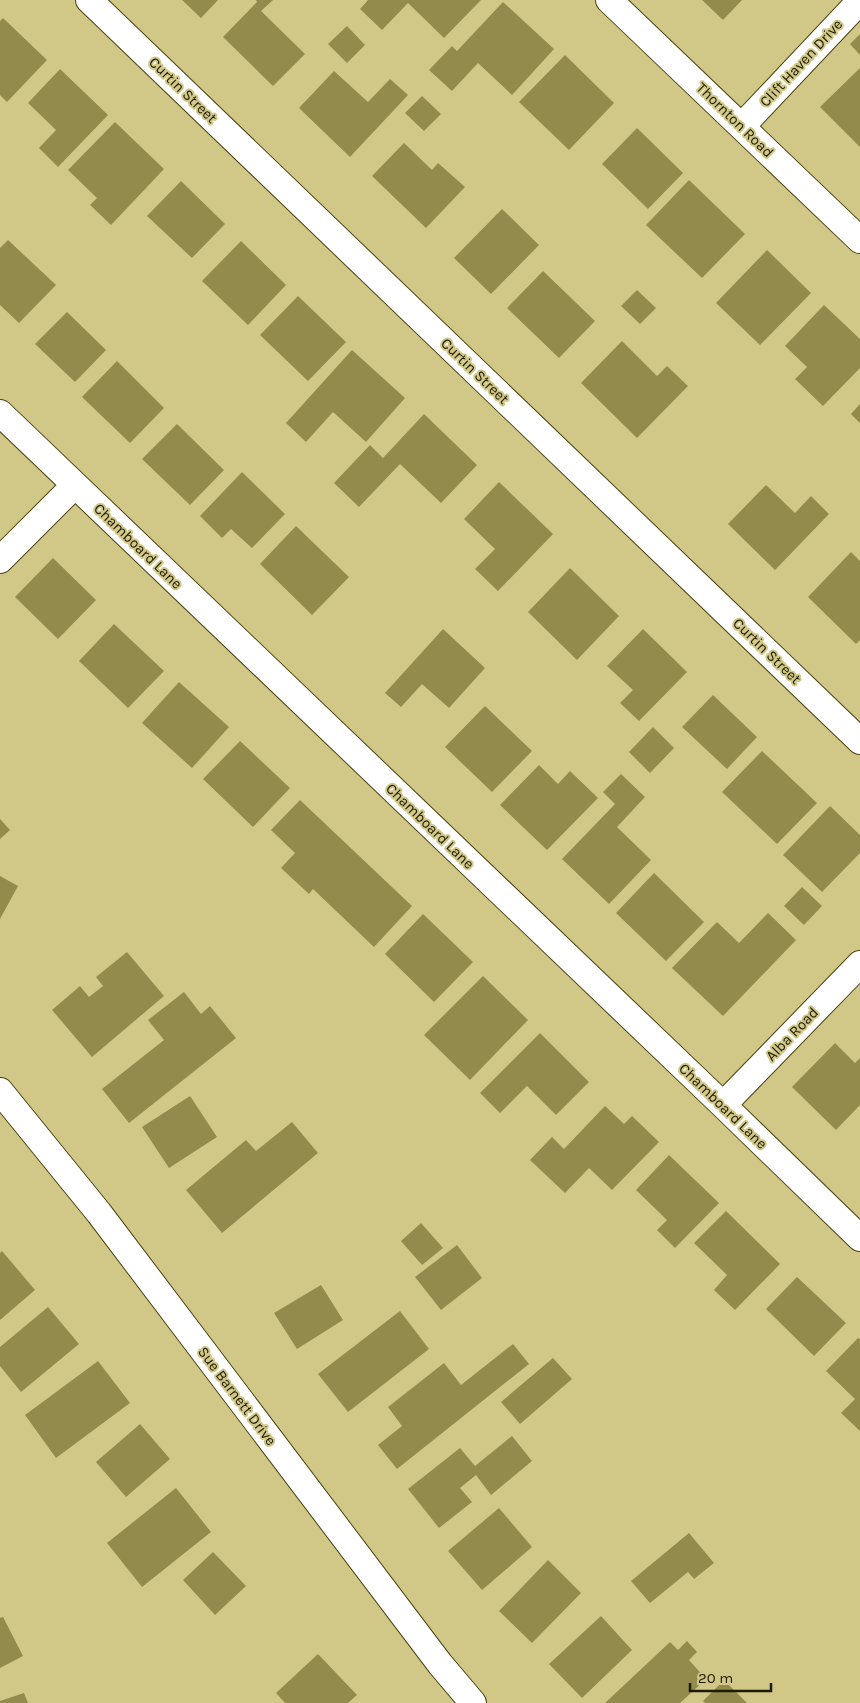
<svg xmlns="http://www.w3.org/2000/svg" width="860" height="1703" font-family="Karla,sans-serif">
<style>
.building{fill:#938b4c}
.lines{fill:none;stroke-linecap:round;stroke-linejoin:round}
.street-casing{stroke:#494312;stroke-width:28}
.street{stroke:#fff;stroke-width:26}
.labels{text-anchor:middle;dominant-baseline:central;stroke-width:4;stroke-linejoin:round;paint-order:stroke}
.street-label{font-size:15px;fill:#1f1b03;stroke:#d1c888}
</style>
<rect width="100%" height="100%" fill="#d1c888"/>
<!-- building -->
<path class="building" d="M182 0H218L201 18Z
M256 0H273L261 11 305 54 273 86 223 37 257 2Z
M368 0H481L444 38 408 3 382 30 360 9Z
M702 0H742L723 20Z
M503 2 554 49 512 95 478 63 452 91 429 70 452 46 457 51Z
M3 18 47 60 7 102 0 95V21Z
M347 26 365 45 347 63 328 44Z
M860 34V55L850 44Z
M565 55 614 103 569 150 519 102Z
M860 68V147L820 107Z
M60 69 108 115 58 167 39 148 56 130 28 103Z
M334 71 368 102 390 79 408 95 350 157 299 108Z
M422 96 441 114 424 131 405 113Z
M115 122 164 169 111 225 90 205 97 198 68 170Z
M637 128 683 173 648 209 602 164Z
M404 143 432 170 438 163 465 187 426 228 372 176Z
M689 180 745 234 702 278 646 225Z
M181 181 225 224 192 258 147 216Z
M502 209 539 245 491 294 454 258Z
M8 240 56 285 19 323 0 305V248Z
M241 241 286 285 248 325 202 281Z
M767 250 811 293 760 345 716 303Z
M543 271 595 321 559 358 507 308Z
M637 290 656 308 640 324 621 306Z
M298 296 346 342 308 381 260 335Z
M824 305 860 339V368L823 406 795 379 807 367 785 346Z
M67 312 106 350 75 382 35 344Z
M622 341 657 376 667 366 688 386 637 438 581 383Z
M352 350 405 398 366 442 333 412 306 442 286 423Z
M117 361 164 408 130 443 82 397Z
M860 404V423L851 414Z
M424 414 477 465 441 503 400 464 359 507 334 483 370 445 383 458Z
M177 424 224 470 190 505 142 459Z
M242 472 285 514 252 548 231 529 222 538 200 516Z
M499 482 553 534 498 591 475 569 495 549 464 519Z
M766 485 795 513 811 496 829 514 775 570 728 524Z
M296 526 349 577 312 615 260 564Z
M851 552 860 561V640L856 644 808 597Z
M53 558 96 600 58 639 15 597Z
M570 568 619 616 577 660 528 612Z
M114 624 164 671 128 708 79 661Z
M443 629 485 668 449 708 422 684 401 707 385 693Z
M643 629 687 672 639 721 620 703 633 690 607 666Z
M179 682 229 727 192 768 142 723Z
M713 695 757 737 727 769 682 727Z
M485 706 532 751 492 792 445 747Z
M653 727 674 748 650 773 629 752Z
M240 741 290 788 253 827 203 779Z
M762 751 817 803 777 844 722 792Z
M539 765 558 784 570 771 598 798 547 850 500 805Z
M621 774 645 797 617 827 651 860 609 904 562 859 615 804 603 792Z
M300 800 412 906 374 947 313 889 309 894 281 868 295 853 271 830Z
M830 806 860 835V853L822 892 783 855Z
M0 819 10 830 0 839Z
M654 873 704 922 666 961 616 913Z
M0 876 18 886 0 919Z
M802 887 822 906 804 925 784 906Z
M768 913 796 940 723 1016 672 968 717 922 739 943Z
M423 914 473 962 434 1002 385 954Z
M127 952 164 996 92 1057 52 1010 80 986 89 997 103 986 96 977Z
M483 976 528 1020 470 1080 424 1035Z
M184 992 201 1014 210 1006 236 1038 129 1123 102 1089 164 1040 148 1020Z
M540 1033 589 1082 556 1115 527 1086 500 1113 480 1093Z
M835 1043 855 1063 860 1058V1105L836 1130 792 1087Z
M190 1096 217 1137 169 1168 142 1127Z
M605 1106 624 1124 632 1116 659 1142 612 1190 589 1168 565 1193 530 1160 552 1137 564 1149Z
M292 1122 318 1153 222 1233 186 1190 246 1140 256 1151Z
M669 1155 719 1203 675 1248 657 1230 667 1220 636 1190Z
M726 1211 780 1264 735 1310 714 1290 727 1275 694 1243Z
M421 1223 443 1248 422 1265 401 1241Z
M457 1245 482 1278 441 1310 415 1277Z
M2 1251 35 1290 0 1320V1253Z
M797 1277 846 1323 814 1356 766 1309Z
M321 1285 343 1320 297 1349 274 1313Z
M48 1307 79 1344 21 1392 0 1366V1347Z
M400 1311 429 1349 348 1412 318 1374Z
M858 1338 860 1339V1431L841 1413 855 1399 826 1371Z
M513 1344 529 1364 397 1469 378 1445 402 1426 388 1407 444 1363 461 1385Z
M553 1358 572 1379 520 1424 501 1402Z
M98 1361 130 1403 56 1458 25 1415Z
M140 1424 170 1459 126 1497 96 1462Z
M512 1436 532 1461 491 1495 476 1475 460 1488 472 1502 439 1528 408 1489 460 1448 475 1466Z
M176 1488 211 1532 142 1587 107 1543Z
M499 1508 532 1547 482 1590 448 1551Z
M689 1533 714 1563 694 1579 688 1572 650 1603 631 1581Z
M213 1552 246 1586 215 1615 183 1580Z
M548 1560 581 1593 532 1643 499 1611Z
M601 1616 632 1650 582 1698 549 1664Z
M3 1617 23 1656 0 1668V1618Z
M687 1641 697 1652 689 1660 706 1679 680 1703H605L670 1642 678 1650Z
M318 1654 357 1695 348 1703H285L276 1693Z
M724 1680 747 1703H705L703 1701Z
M24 1693 28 1703H0V1701Z"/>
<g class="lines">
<defs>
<path id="street" d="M89 0 860 741
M609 0 860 240
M742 126 860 1
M0 413 723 1105 860 1238
M0 560 75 485
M0 1091 99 1213 440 1664 473 1703
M723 1105 860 964"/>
</defs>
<!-- street casing -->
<use href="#street" class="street-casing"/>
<!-- street -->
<use href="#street" class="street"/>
</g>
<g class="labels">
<!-- street labels -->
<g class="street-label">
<text transform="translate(801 63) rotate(-47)">Clift Haven Drive</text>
<text transform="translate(183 90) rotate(44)">Curtin Street</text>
<text transform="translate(735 120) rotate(44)">Thornton Road</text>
<text transform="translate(475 371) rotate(44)">Curtin Street</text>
<text transform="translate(138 546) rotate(44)">Chamboard Lane</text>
<text transform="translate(767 651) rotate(44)">Curtin Street</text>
<text transform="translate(430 826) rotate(44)">Chamboard Lane</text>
<text transform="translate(792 1034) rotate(-46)">Alba Road</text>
<text transform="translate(723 1106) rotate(44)">Chamboard Lane</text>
<text transform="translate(237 1396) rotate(53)">Sue Barnett Drive</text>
</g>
</g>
<!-- scale -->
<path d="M690 1683v8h81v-8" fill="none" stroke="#1f1b03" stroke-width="2.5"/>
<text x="698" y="1683" font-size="15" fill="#1f1b03" stroke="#d1c888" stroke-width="4" paint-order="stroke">20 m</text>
</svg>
